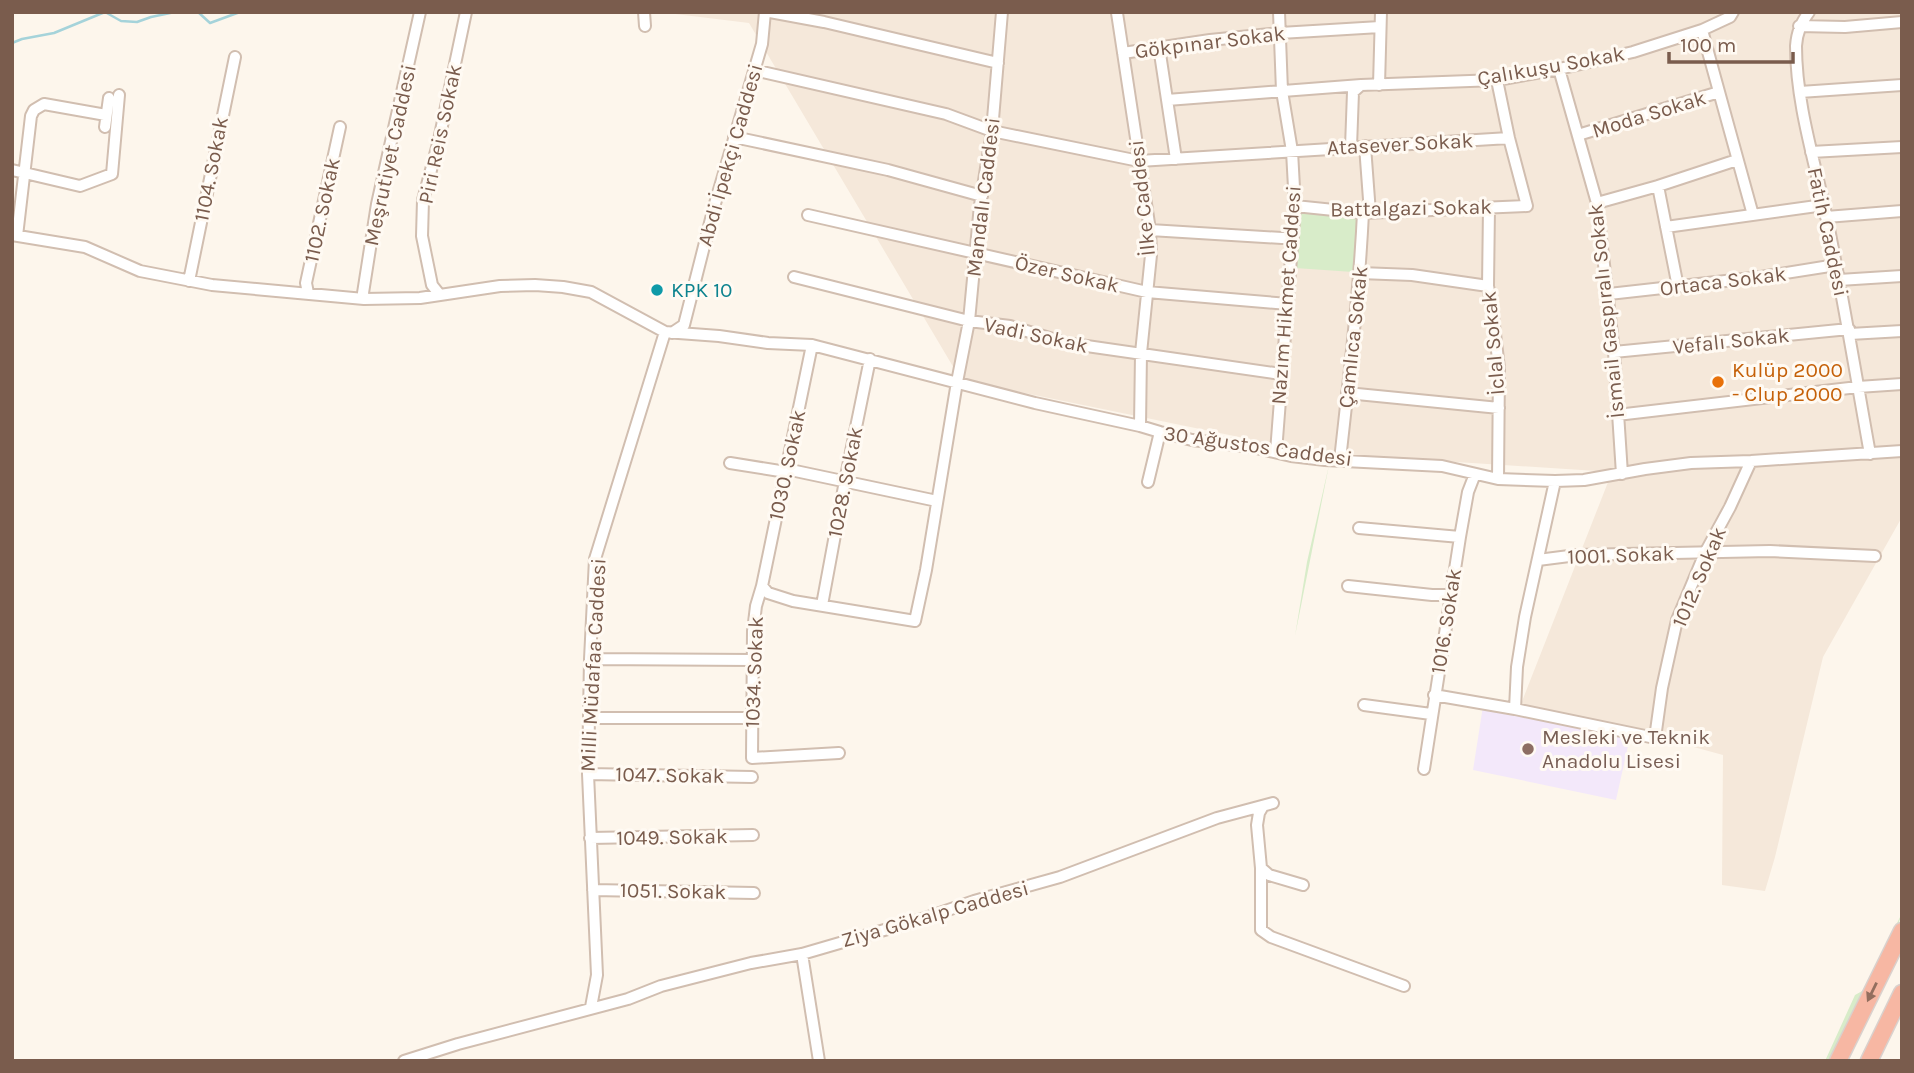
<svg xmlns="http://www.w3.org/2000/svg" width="1914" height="1073" font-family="Karla,sans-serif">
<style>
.residential{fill:#f5e8da}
.education{fill:#f3e8fa}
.green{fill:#d8ecc9}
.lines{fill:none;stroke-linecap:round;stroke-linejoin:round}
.stream{stroke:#a5d3da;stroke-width:2.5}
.minor-casing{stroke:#d1beb0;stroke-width:14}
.highway-casing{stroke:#dad1cd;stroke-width:19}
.minor{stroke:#fff;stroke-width:10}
.highway{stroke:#f7b7a3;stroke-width:16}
.oneway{fill:#936e5e}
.culture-dot{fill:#0f9aa8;stroke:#fffaf3;stroke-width:2.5}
.food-dot{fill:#e8710a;stroke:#fffaf3;stroke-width:2.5}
.education-dot{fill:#8d6e63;stroke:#fffaf3;stroke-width:2.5}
.labels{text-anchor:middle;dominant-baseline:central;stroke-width:6;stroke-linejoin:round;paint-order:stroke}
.street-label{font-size:21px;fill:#7a5c4d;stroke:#fffaf3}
.culture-label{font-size:21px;fill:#0d838f;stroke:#fffaf3;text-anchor:start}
.food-label{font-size:21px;fill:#c56008;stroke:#fffaf3;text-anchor:start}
.education-label{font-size:21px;fill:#785e54;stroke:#fffaf3;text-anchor:start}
</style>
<rect width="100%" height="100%" fill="#fdf6ec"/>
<!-- residential -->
<path class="residential" d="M659 12H1902V517L1823 657 1775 857 1765 891 1722 885 1723 755 1628 729 1521 704 1612 472 1317 453 961 380 749 23Z"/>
<!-- education -->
<path class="education" d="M1483 706 1630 737 1616 800 1473 770Z"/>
<!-- green -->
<path class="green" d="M1299 212 1357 216 1353 272 1295 268Z
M1329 465 1295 636 1307 562Z
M1902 913 1887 958 1835 1061H1825L1855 995 1864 990Z"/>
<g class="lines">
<!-- stream -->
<path class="stream" d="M105 12 121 21 137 22 151 17 175 12
M198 12 210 23 240 12
M12 43 22 39 54 33 105 12"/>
<defs>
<path id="minor" d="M644 12 645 26
M770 12 824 22 998 63
M1809 12C1801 23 1797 32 1796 46 1796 104 1815 162 1827 219 1843 297 1856 376 1870 454
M1117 13 1150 230 1151 255 1141 353 1140 426
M1799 26 1845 27 1902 22
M1702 30 1753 215
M1159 47 1176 159
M1123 53 1210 40 1280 33 1380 27
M1559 69 1597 203 1614 352 1622 474
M754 70 946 114 992 131 1139 161 1509 138
M1379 85 1381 12
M1800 92 1902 85
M1167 100 1361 85 1497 80 1559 69 1633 52 1702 30 1730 17 1733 12
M105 127 109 98
M1578 135 1719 92
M734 137 888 170 982 196
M1365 146 1370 213
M1351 147 1353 92 1361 85
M1811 152 1902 147
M12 170 80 186 112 174 119 95
M1658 186 1678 287
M1597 203 1658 186 1737 160
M1295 206 1363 213 1527 206 1509 138 1497 80
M1489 208 1488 286 1492 308 1499 368 1498 479
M808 215 1147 292 1288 304
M1826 217 1902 211
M1666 227 1824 205
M1150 230 1282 238 1293 237
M12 235 85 247 140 271 212 285 364 299 420 298 500 286 535 285 563 287 591 292 665 332 719 336 768 343 812 345 1035 403 1140 426 1160 432 1192 440 1252 447 1291 456 1325 460 1442 466 1498 479 1555 481 1584 480 1645 469 1691 463 1751 461 1902 451
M17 236 31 116 34 110 44 104 106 115
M1360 273 1412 275 1488 286
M794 277 969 321 1010 326 1066 343 1281 374
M1839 280 1902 276
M189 281 235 57
M308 293 306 283 340 127
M1609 294 1761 277 1836 265
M440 295 432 285 422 236 423 200 439 140 466 12
M364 299 363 293 377 204 420 12
M672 333 684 325 714 207 762 44 765 12
M1850 334 1902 331
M812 345 762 586 756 606 753 631 752 758 839 753
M1614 352 1849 329
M1347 393 1499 408
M1617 415 1858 387 1902 384
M1276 452 1295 206 1292 151 1282 91 1279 12
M1340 460C1349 378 1359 296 1363 213
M730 463 786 472
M786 469 937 501
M1148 482 1160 432
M1359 528 1460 537
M1538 560 1577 555 1770 551 1875 556
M762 586 768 593 793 601 915 621 926 570 957 382 969 321 980 205 992 131 1002 12
M1348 586 1432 595H1451
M822 605 845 481 870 359
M590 659 753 660
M1434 695 1515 709 1655 738 1662 688 1677 620 1705 553 1730 507 1751 461
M1364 705 1431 714
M1515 709 1517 667 1525 617 1555 481
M589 718H752
M1424 769 1460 537 1468 492 1475 474
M588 774 752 777
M1263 806 1259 813 1257 825 1261 868V930L1271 937 1404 986
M590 838 753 835
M1261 868 1269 875 1303 885
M593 890 754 893
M802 954 819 1061
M591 1007 597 975 588 774 590 659 595 559 665 332
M404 1061 458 1044 628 999 661 986 751 963 802 954 922 919 974 901 1060 877 1217 818 1273 803"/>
<path id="highway" d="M1838 1061 1902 931
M1869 1061 1902 993"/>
</defs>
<!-- minor casing -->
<use href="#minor" class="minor-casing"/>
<!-- highway casing -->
<use href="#highway" class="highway-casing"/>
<!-- minor -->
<use href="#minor" class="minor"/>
<!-- highway -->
<use href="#highway" class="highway"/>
</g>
<!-- one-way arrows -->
<defs><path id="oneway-solid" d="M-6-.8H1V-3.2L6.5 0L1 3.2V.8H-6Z" transform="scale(1.75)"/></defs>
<use class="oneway" href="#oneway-solid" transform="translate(1872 992) rotate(116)"/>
<!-- markers -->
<circle class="culture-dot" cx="657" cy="290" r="7"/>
<circle class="food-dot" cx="1718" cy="382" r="7"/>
<circle class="education-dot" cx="1528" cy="749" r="7"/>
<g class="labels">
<!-- street labels -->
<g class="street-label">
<text transform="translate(1210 42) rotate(-7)">Gökpınar Sokak</text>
<text transform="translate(1551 66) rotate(-10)">Çalıkuşu Sokak</text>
<text transform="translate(1649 114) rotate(-17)">Moda Sokak</text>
<text transform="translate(440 134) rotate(-78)">Piri Reis Sokak</text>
<text transform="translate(1400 144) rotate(-3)">Atasever Sokak</text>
<text transform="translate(390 155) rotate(-78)">Meşrutiyet Caddesi</text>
<text transform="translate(730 155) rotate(-74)">Abdi İpekçi Caddesi</text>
<text transform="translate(211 169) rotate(-79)">1104. Sokak</text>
<text transform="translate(983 197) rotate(-83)">Mandalı Caddesi</text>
<text transform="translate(1142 198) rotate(-96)">İlke Caddesi</text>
<text transform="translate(1411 208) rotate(-1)">Battalgazi Sokak</text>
<text transform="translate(322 210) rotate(-78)">1102. Sokak</text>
<text transform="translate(1828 232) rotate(78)">Fatih Caddesi</text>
<text transform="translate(1067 274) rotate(13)">Özer Sokak</text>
<text transform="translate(1723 281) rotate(-7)">Ortaca Sokak</text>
<text transform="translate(1286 295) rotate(-86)">Nazım Hikmet Caddesi</text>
<text transform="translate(1606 311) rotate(-96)">İsmail Gaspıralı Sokak</text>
<text transform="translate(1036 335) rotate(12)">Vadi Sokak</text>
<text transform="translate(1353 337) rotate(-84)">Çamlıca Sokak</text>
<text transform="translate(1731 341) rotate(-6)">Vefalı Sokak</text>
<text transform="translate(1493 343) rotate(-95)">İclal Sokak</text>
<text transform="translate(1258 446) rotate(8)">30 Ağustos Caddesi</text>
<text transform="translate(787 465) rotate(-78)">1030. Sokak</text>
<text transform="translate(845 482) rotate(-79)">1028. Sokak</text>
<text transform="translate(1621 555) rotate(-2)">1001. Sokak</text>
<text transform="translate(1699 577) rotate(-67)">1012. Sokak</text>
<text transform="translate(1446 621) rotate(-81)">1016. Sokak</text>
<text transform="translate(593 665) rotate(-87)">Milli Müdafaa Caddesi</text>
<text transform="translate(754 672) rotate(-88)">1034. Sokak</text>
<text transform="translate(670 775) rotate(1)">1047. Sokak</text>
<text transform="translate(672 837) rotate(-1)">1049. Sokak</text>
<text transform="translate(673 891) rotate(1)">1051. Sokak</text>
<text transform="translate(935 914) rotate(-16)">Ziya Gökalp Caddesi</text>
</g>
<!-- culture labels -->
<g class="culture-label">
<text x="671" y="290">KPK 10</text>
</g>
<!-- food labels -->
<g class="food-label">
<text x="1732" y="370">Kulüp 2000<tspan x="1732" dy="24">- Clup 2000</tspan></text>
</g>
<!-- education labels -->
<g class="education-label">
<text x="1542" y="737">Mesleki ve Teknik<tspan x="1542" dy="24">Anadolu Lisesi</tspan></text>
</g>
</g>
<!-- border -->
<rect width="1914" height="1073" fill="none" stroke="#7a5c4d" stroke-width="28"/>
<!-- scale -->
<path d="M1669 52v10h124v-10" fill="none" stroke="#7a5c4d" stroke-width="3.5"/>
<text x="1680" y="52" font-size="21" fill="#7a5c4d" stroke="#fffaf3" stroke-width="5" paint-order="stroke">100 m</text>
</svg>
